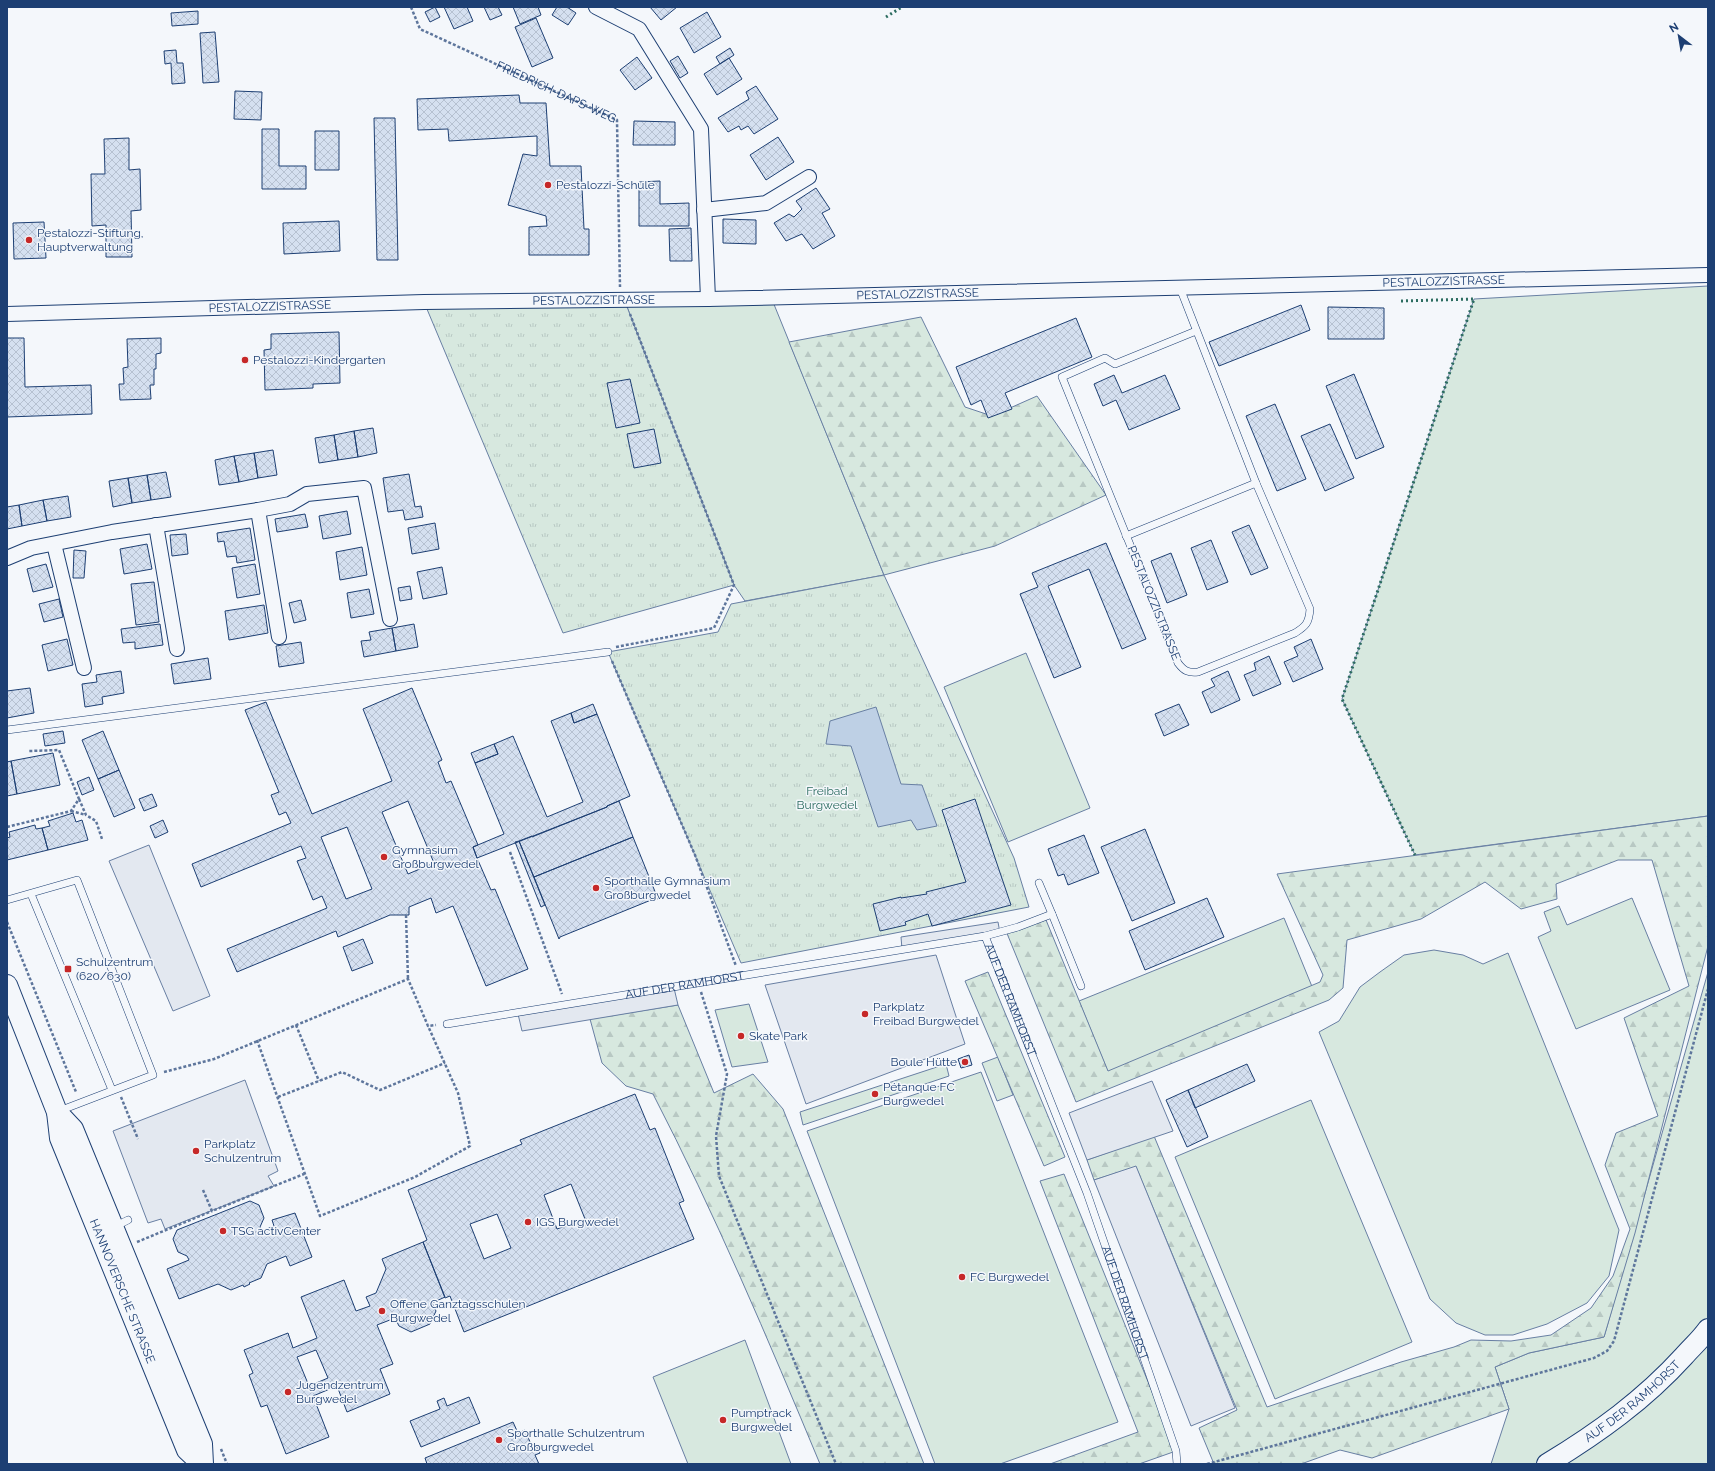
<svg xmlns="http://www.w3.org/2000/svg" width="1715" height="1471" font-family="Raleway,sans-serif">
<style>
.green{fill:#d7e8df;stroke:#687fa3}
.forest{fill:url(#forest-firs);stroke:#687fa3}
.park{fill:url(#park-tufts);stroke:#687fa3}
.parking{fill:#e3e8f0;stroke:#687fa3}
.water{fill:#bed0e5;stroke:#687fa3}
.building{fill:url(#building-cross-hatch);stroke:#1d3f73;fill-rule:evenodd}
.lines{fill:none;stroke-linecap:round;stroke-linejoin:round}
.lane-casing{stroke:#1d3f73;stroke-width:8}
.street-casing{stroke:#1d3f73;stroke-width:16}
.secondary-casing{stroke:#1d3f73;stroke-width:22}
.path{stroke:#5e769c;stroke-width:2.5;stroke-dasharray:3 2;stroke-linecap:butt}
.lane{stroke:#f4f7fb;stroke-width:7}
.street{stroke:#f4f7fb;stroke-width:14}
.secondary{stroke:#f4f7fb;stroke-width:20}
.hedge{stroke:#2c6c60;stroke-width:3;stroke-dasharray:2 3;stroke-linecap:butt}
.poi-dot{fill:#c62828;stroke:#f4f7fb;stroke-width:1.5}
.labels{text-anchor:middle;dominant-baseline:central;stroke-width:3;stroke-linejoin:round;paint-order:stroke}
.street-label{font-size:12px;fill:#1d3f73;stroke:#f4f7fb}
.poi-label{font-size:12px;fill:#1d3f73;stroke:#f4f7fb;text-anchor:start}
.park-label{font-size:12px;fill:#2c6c60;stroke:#f4f7fb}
</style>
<defs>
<pattern id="forest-firs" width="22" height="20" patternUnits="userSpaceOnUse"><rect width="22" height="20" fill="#d7e8df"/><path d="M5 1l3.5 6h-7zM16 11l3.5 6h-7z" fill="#b8c8c3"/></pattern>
<pattern id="park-tufts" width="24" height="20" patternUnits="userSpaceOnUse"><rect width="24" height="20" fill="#d7e8df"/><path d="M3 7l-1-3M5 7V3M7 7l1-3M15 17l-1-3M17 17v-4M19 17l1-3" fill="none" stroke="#b8c8c3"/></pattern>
<pattern id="building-cross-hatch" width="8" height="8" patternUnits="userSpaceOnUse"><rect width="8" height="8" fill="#d5e0f0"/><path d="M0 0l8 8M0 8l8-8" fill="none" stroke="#b6c1d1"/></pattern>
</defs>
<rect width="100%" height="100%" fill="#f4f7fb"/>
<!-- green -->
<path class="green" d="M1708 286V816L1415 855 1342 699 1474 299Z
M771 297 884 575 745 601 734 585 624 299Z
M1026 653 1090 808 1008 842 944 687Z
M1632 898 1670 990 1576 1029 1538 937 1551 931 1544 912 1559 906 1567 925Z
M1284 918 1313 989 1108 1072 1079 1001Z
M1434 950 1463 955 1483 964 1508 953 1619 1230 1609 1276 1587 1303 1547 1324 1513 1335H1485L1456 1323 1430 1299 1319 1032 1339 1021 1360 987 1380 972 1404 955Z
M1708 972V1464H1491L1509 1409 1495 1367 1529 1353 1604 1337Z
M749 1004 768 1062 732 1067 715 1010Z
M998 1057 1013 1095 997 1101 982 1063Z
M946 1064 949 1076 803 1125 800 1112Z
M981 1072 1118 1422 1000 1464H935L807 1131Z
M1311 1100 1412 1342 1275 1399 1175 1157Z
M745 1340 791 1464H688L653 1377Z"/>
<!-- forest -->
<path class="forest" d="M921 317 965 407 992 416 1037 396 1106 495 995 546 884 575 789 342Z
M1708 816V946L1635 1233 1604 1337 1529 1353 1495 1367 1509 1409 1372 1458 1340 1450 1301 1464H1214L1199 1428 1237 1410 1136 1167 1094 1180 1087 1160 1154 1136 1267 1407 1401 1362 1454 1347 1471 1340 1511 1341 1551 1335 1591 1308 1613 1276 1630 1229 1605 1165 1616 1133 1658 1116 1624 1018 1689 986 1652 860H1618L1556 884 1557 899 1521 909 1485 882 1421 919 1347 940 1343 988 1329 1000 1076 1102 1006 931 1046 920 1108 1071 1320 982 1323 975 1277 874Z
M988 972 1065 1157 1044 1166 965 981Z
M678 1005 714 1093 753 1074 783 1109 924 1464H820C768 1339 715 1214 653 1094L626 1086 602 1063 590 1019Z
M1064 1174 1176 1451 1139 1464H1050L1138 1432 1040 1181Z"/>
<!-- park -->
<path class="park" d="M624 299 734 585 563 633 424 302Z
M884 575 1014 858 1029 907 741 963 608 652 718 632 731 604Z"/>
<!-- parking -->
<path class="parking" d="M149 845 210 996 173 1011 109 861Z
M998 922 1000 933 902 949 901 937Z
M936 955 965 1044 806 1104 765 985Z
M674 988 678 1005 522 1031 518 1014Z
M245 1080 278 1171 268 1176 274 1186 165 1229 161 1219 148 1223 113 1131Z
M1152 1081 1173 1131 1087 1160 1069 1113Z
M1136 1166 1235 1408 1191 1426 1094 1180Z"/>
<!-- water -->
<path class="water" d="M876 707 901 784 922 785 937 826 917 830 911 820 878 827 851 746 826 744 830 721Z"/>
<!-- building -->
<path class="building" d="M435 7 440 17 430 22 425 12Z
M444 7H467L473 21 454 29Z
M484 7H498L502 15 490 20Z
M513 7H538L541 15 520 24Z
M557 7H567L576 13 568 25 552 15Z
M650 7H677L661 20Z
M198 11V24L172 26 171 13Z
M707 12 721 37 694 53 680 28Z
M536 18 553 58 532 67 515 27Z
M215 32 219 82 203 83 200 33Z
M730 48 734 55 720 64 716 57Z
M176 50 177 63H183L185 83 172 84 171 63 165 64 164 51Z
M678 56 688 73 680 78 670 61Z
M637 57 652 78 635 90 620 70Z
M729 58 742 79 717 95 704 74Z
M756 86 778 119 754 134 748 126 741 130 739 126 728 132 718 118 749 99 746 92Z
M235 91 262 92 261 120 234 119Z
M519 95 520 103H546L550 166H581L584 229H589V255H529V227L547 226 546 216 508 205 523 154 537 156V136L449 141 448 129 418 130 417 99Z
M374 118H395L398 260H377Z
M634 121 675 122V145H633Z
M262 129H279V166H306V189H262Z
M315 131H339V170H315Z
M778 137 794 162 766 180 750 155Z
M129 138V170L140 169 141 210 131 211 132 257H106V225L92 226 91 174H105L104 139Z
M660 181V204L689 203V226H639V182Z
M816 188 830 209 822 213 835 236 813 249 802 234 786 241 774 223 789 214 794 217 802 209 796 201Z
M723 219 756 220V244L723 243Z
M339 221 340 251 284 254 283 223Z
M44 222 46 258 14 259 13 223Z
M691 228 692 261H670L669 229Z
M1301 305 1310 330 1219 366 1209 342Z
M1328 307 1384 308V339H1328Z
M1076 318 1092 357 1005 393 1012 409 988 418 981 400 971 405 956 367Z
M339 332 340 383 313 384V388L265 390 264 350 271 349V334Z
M7 338H24L25 387 91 385 92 414 7 417Z
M161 338V353L156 354V369H154V385H150L151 399 120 400 119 384H124L123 368 128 367 127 339Z
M1354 374 1384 447 1356 459 1326 386Z
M1114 375 1122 393 1165 375 1180 409 1129 430 1116 400 1103 406 1094 384Z
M630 379 640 423 616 428 607 383Z
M1275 404 1306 479 1277 491 1246 416Z
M1330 424 1354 478 1325 491 1301 436Z
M373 428 377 453 358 457 354 431Z
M654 429 661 463 634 468 627 434Z
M354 431 358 457 338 460 334 435Z
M334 435 338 460 319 463 315 438Z
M273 450 277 475 258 478 254 453Z
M254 453 258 478 239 482 234 456Z
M234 456 239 482 219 485 215 460Z
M166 472 171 497 151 500 147 475Z
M409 474 415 507 421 506 423 517 405 520 403 510 388 512 383 478Z
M147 475 151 500 132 503 128 478Z
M128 478 132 503 113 507 109 481Z
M68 496 71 517 47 521 43 500Z
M43 500 47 521 22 526 19 505Z
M19 505 22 526 7 529V507Z
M347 511 351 534 323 539 319 516Z
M305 514 308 527 277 532 275 519Z
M435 523 439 549 412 554 408 528Z
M1249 525 1268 568 1251 575 1232 532Z
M250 528 255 560 237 563 236 556 227 557 224 541 218 542 217 533Z
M186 534 188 554 172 556 170 535Z
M1211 540 1228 582 1207 590 1191 548Z
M1106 543 1146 639 1122 649 1089 569 1048 586 1081 667 1054 678 1020 594 1038 587 1032 573Z
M147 544 152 569 124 574 120 549Z
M362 547 367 575 340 580 336 552Z
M74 550 86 551 84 578H73Z
M1171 553 1187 595 1167 603 1151 561Z
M46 564 53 587 33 592 27 569Z
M255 564 260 594 237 598 232 568Z
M442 567 447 594 423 599 417 572Z
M154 582 159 622 136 625 131 584Z
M410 586 412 599 400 601 398 588Z
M369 589 374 614 351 618 347 593Z
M59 599 63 617 44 622 39 604Z
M301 600 306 620 294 623 289 603Z
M264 605 268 633 229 640 225 611Z
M160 624 163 645 135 649V642L123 643 121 629Z
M414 624 418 647 396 651 392 628Z
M392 628 396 651 364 657 361 641 371 640 369 632Z
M67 639 73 665 48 671 42 645Z
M1311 639 1323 669 1293 682 1284 662 1298 656 1294 647Z
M301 642 304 663 279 667 276 646Z
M1269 656 1281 684 1253 696 1244 675 1256 670 1254 663Z
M208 658 211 679 174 684 171 664Z
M121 671 124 693 102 697 103 704 85 707 82 684 97 682 96 675Z
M1228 671 1240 700 1211 713 1202 692 1215 686 1211 679Z
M30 688 34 713 7 718V691Z
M412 688 442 760 438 762 446 783 451 781 478 845 473 847 477 858 491 890 495 889 528 969 486 986 453 906 436 913 431 898 409 907V915H390L338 937 336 931 237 972 227 949 327 908 322 896 313 900 297 861 306 858 301 846 201 887 192 864 291 823 286 812 279 815 271 795 279 792 245 710 266 702 312 814 392 781 363 709ZM408 801 434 863 408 874 382 812ZM347 827 372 889 346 899 321 837Z
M593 704 597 714 574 723 571 713Z
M1179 704 1189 725 1164 736 1155 714Z
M571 713 574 723 597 714 630 796 607 806V807L477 858 473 847 504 834 475 763 498 754 494 744 513 736 547 817 583 802 551 721Z
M63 731 65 743 45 746 43 734Z
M103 731 119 770 98 779 82 740Z
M494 744 498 754 475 763 471 753Z
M53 753 60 785 17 794 11 761Z
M11 761 17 794 7 796V762Z
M119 770 135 808 114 817 98 779Z
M89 777 94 790 82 795 77 782Z
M152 794 157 806 144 811 139 799Z
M975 799 1011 905 932 926 928 914 905 922 906 925 880 931 873 904 901 897V898L927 894 926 892 966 882 942 810Z
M619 801 633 837 534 877 519 841 532 836V837L607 807V806Z
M73 813 76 822 82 820 88 840 48 850 42 828 50 826 48 821Z
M163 820 168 832 155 838 150 826Z
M35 825 36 829 42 828 48 850 7 860V838L10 837 9 832Z
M1145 829 1175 903 1132 921 1101 847Z
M1084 835 1099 873 1068 885 1064 874 1058 876 1048 849Z
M633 837 658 899 656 898 560 937 559 939 534 877Z
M519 841 545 905 541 907 515 842Z
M1207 898 1224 937 1145 970 1129 931Z
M363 939 373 963 352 971 343 947Z
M969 1055 972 1065 961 1068 958 1059Z
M1247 1064 1255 1081 1195 1108 1188 1090Z
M1188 1090 1208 1137 1187 1147 1166 1100Z
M635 1094 650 1130 655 1128 684 1201 679 1203 694 1239 464 1332 450 1296 445 1298 423 1242 427 1240 408 1190 522 1144 520 1140ZM571 1184 585 1219 557 1229 544 1195ZM497 1214 511 1248 484 1259 470 1224Z
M250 1201 259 1205 264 1218 260 1227 262 1231 274 1226 272 1220 295 1213 312 1257 290 1266 286 1256 267 1264 261 1278 249 1283 250 1284 244 1287 243 1285 231 1290 218 1284 179 1299 167 1269 189 1260 187 1256 178 1252 173 1239 177 1230Z
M423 1242 445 1297 432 1303 436 1311 430 1324 411 1332 399 1326 395 1318 377 1325 393 1364 380 1369 390 1394 347 1412 337 1386 313 1396 329 1437 286 1454 267 1405 261 1407 249 1375 253 1373 244 1350 288 1333 293 1348 317 1338 301 1297 344 1280 356 1311 370 1306 366 1297 376 1293 386 1269 382 1259ZM316 1350 328 1378 309 1386 297 1357Z
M469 1397 480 1423 421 1447 410 1421 440 1409 437 1401 444 1398 447 1406Z
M513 1422 518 1433 525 1430 533 1449 537 1447 540 1453 535 1455 539 1464H427L425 1458Z"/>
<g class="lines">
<defs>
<g id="lane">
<path d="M1180 288 1256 483 1310 609C1309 623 1306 626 1295 633L1198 672C1188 673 1184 671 1178 663L1062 377 1105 358 1115 364 1196 331"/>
<path d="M1126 536 1256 483"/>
<path d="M7 730 608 652"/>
<path d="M1039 883 1052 914"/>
<path d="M31 894 112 1090"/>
<path d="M7 900 77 880 153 1075 59 1111"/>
<path d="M985 936 1018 927 1052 914 1081 986"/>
<path id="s2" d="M447 1024 985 936 1087 1193 1176 1451 1177 1464"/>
<path d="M114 1227 128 1220"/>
</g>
<g id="street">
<path d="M596 7 639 29 701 129 708 299"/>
<path d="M704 210 766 203 809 177"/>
<path id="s3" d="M7 314 424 302 708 299 1708 275"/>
<path d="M258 510 279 637"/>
<path d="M156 525 177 649"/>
<path d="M54 544 84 668"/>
<path d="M7 558 31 548 112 532 258 510 290 504 307 494 364 488 390 619"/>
</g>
<g id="secondary">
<path id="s4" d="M7 985 57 1112 60 1138 187 1450 202 1464"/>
<path d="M57 1112 73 1129 202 1444 203 1464"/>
<path id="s5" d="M1547 1464C1598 1433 1644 1400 1684 1356 1692 1347 1701 1339 1708 1329"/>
</g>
</defs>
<!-- lane casing -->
<use href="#lane" class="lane-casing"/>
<!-- street casing -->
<use href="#street" class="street-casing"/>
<!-- secondary casing -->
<use href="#secondary" class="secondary-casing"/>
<!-- path -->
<g class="path">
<path id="s1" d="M411 7 420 29 617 120 620 287"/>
<path d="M616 647 714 628 734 585 630 314"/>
<path d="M612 661 695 855 736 966"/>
<path d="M79 799 86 815 96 821 102 839"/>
<path d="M71 811 86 815"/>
<path d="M7 827 71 811 79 799 59 750 29 751"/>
<path d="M510 852 562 994"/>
<path d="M406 915 408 979"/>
<path d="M7 922 76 1092"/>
<path d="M701 992 727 1074 716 1136 719 1176 836 1464"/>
<path d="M296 1025 319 1081"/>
<path d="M257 1040 320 1216 415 1177 470 1146 458 1093 428 1026"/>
<path d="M164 1072 214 1059 408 979 428 1026 436 1025"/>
<path d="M121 1097 138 1139"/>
<path d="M278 1097 342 1072 380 1090 445 1063"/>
<path d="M203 1190 212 1211 304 1174"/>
<path d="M137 1242 212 1211"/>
<path d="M221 1449 227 1464"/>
<path d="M1207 1464 1594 1358 1607 1351 1614 1341 1708 989"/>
</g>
<!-- lane -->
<use href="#lane" class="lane"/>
<!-- street -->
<use href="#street" class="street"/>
<!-- secondary -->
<use href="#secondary" class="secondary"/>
<!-- hedge -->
<path class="hedge" d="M886 17 902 7
M1401 301 1474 299 1342 699 1415 855"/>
</g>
<!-- markers -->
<g class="poi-dot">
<circle cx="548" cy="185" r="4"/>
<circle cx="29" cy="240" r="4"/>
<circle cx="245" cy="360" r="4"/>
<circle cx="384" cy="857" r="4"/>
<circle cx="596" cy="888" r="4"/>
<rect x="64" y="965" width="8" height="8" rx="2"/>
<circle cx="865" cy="1014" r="4"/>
<circle cx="741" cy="1036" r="4"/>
<circle cx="965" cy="1062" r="4"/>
<circle cx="875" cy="1094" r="4"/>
<circle cx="196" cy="1151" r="4"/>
<circle cx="528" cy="1222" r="4"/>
<circle cx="223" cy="1231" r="4"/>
<circle cx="962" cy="1277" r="4"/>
<circle cx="382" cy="1311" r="4"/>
<circle cx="288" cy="1392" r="4"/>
<circle cx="723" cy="1420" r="4"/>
<circle cx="499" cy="1440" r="4"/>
</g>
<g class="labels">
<!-- street labels -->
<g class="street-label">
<text stroke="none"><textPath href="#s1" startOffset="174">FRIEDRICH-DAPS-WEG</textPath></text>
<text stroke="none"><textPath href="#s3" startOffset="1437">PESTALOZZISTRASSE</textPath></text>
<text stroke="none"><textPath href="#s3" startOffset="911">PESTALOZZISTRASSE</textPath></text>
<text stroke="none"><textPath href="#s3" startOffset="587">PESTALOZZISTRASSE</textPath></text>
<text stroke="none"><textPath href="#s3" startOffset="263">PESTALOZZISTRASSE</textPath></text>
<text transform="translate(1154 603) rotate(68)">PESTALOZZISTRASSE</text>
<text stroke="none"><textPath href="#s2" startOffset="241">AUF DER RAMHORST</textPath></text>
<text stroke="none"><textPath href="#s2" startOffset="614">AUF DER RAMHORST</textPath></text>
<text stroke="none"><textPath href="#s4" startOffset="328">HANNOVERSCHE STRASSE</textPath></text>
<text stroke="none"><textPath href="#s2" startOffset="938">AUF DER RAMHORST</textPath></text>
<text stroke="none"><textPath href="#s5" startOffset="106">AUF DER RAMHORST</textPath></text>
</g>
<!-- poi labels -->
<g class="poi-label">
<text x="556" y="185">Pestalozzi-Schule</text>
<text x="37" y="233">Pestalozzi-Stiftung,<tspan x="37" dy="14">Hauptverwaltung</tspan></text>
<text x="253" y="360">Pestalozzi-Kindergarten</text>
<text x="392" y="850">Gymnasium<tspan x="392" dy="14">Großburgwedel</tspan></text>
<text x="604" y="881">Sporthalle Gymnasium<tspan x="604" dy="14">Großburgwedel</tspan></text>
<text x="76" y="962">Schulzentrum<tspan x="76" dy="14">(620/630)</tspan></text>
<text x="873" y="1007">Parkplatz<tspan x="873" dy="14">Freibad Burgwedel</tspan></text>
<text x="749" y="1036">Skate Park</text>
<text x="957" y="1062" text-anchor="end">Boule Hütte</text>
<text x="883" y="1087">Pétanque FC<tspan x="883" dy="14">Burgwedel</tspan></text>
<text x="204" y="1144">Parkplatz<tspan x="204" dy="14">Schulzentrum</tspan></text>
<text x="536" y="1222">IGS Burgwedel</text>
<text x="231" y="1231">TSG activCenter</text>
<text x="970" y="1277">FC Burgwedel</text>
<text x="390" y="1304">Offene Ganztagsschulen<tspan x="390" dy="14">Burgwedel</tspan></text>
<text x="296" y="1385">Jugendzentrum<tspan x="296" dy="14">Burgwedel</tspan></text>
<text x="731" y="1413">Pumptrack<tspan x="731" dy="14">Burgwedel</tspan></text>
<text x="507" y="1433">Sporthalle Schulzentrum<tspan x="507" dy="14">Großburgwedel</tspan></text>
</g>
<!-- park labels -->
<g class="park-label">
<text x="827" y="791">Freibad<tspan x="827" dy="14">Burgwedel</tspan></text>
</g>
</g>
<!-- border -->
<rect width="1715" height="1471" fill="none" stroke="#1d3f73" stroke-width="16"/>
<!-- north arrow -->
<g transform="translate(1679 36) rotate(329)" stroke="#f4f7fb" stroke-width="3" paint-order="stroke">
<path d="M0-3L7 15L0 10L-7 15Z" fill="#1d3f73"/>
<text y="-6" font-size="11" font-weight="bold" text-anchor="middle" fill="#1d3f73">N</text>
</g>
</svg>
